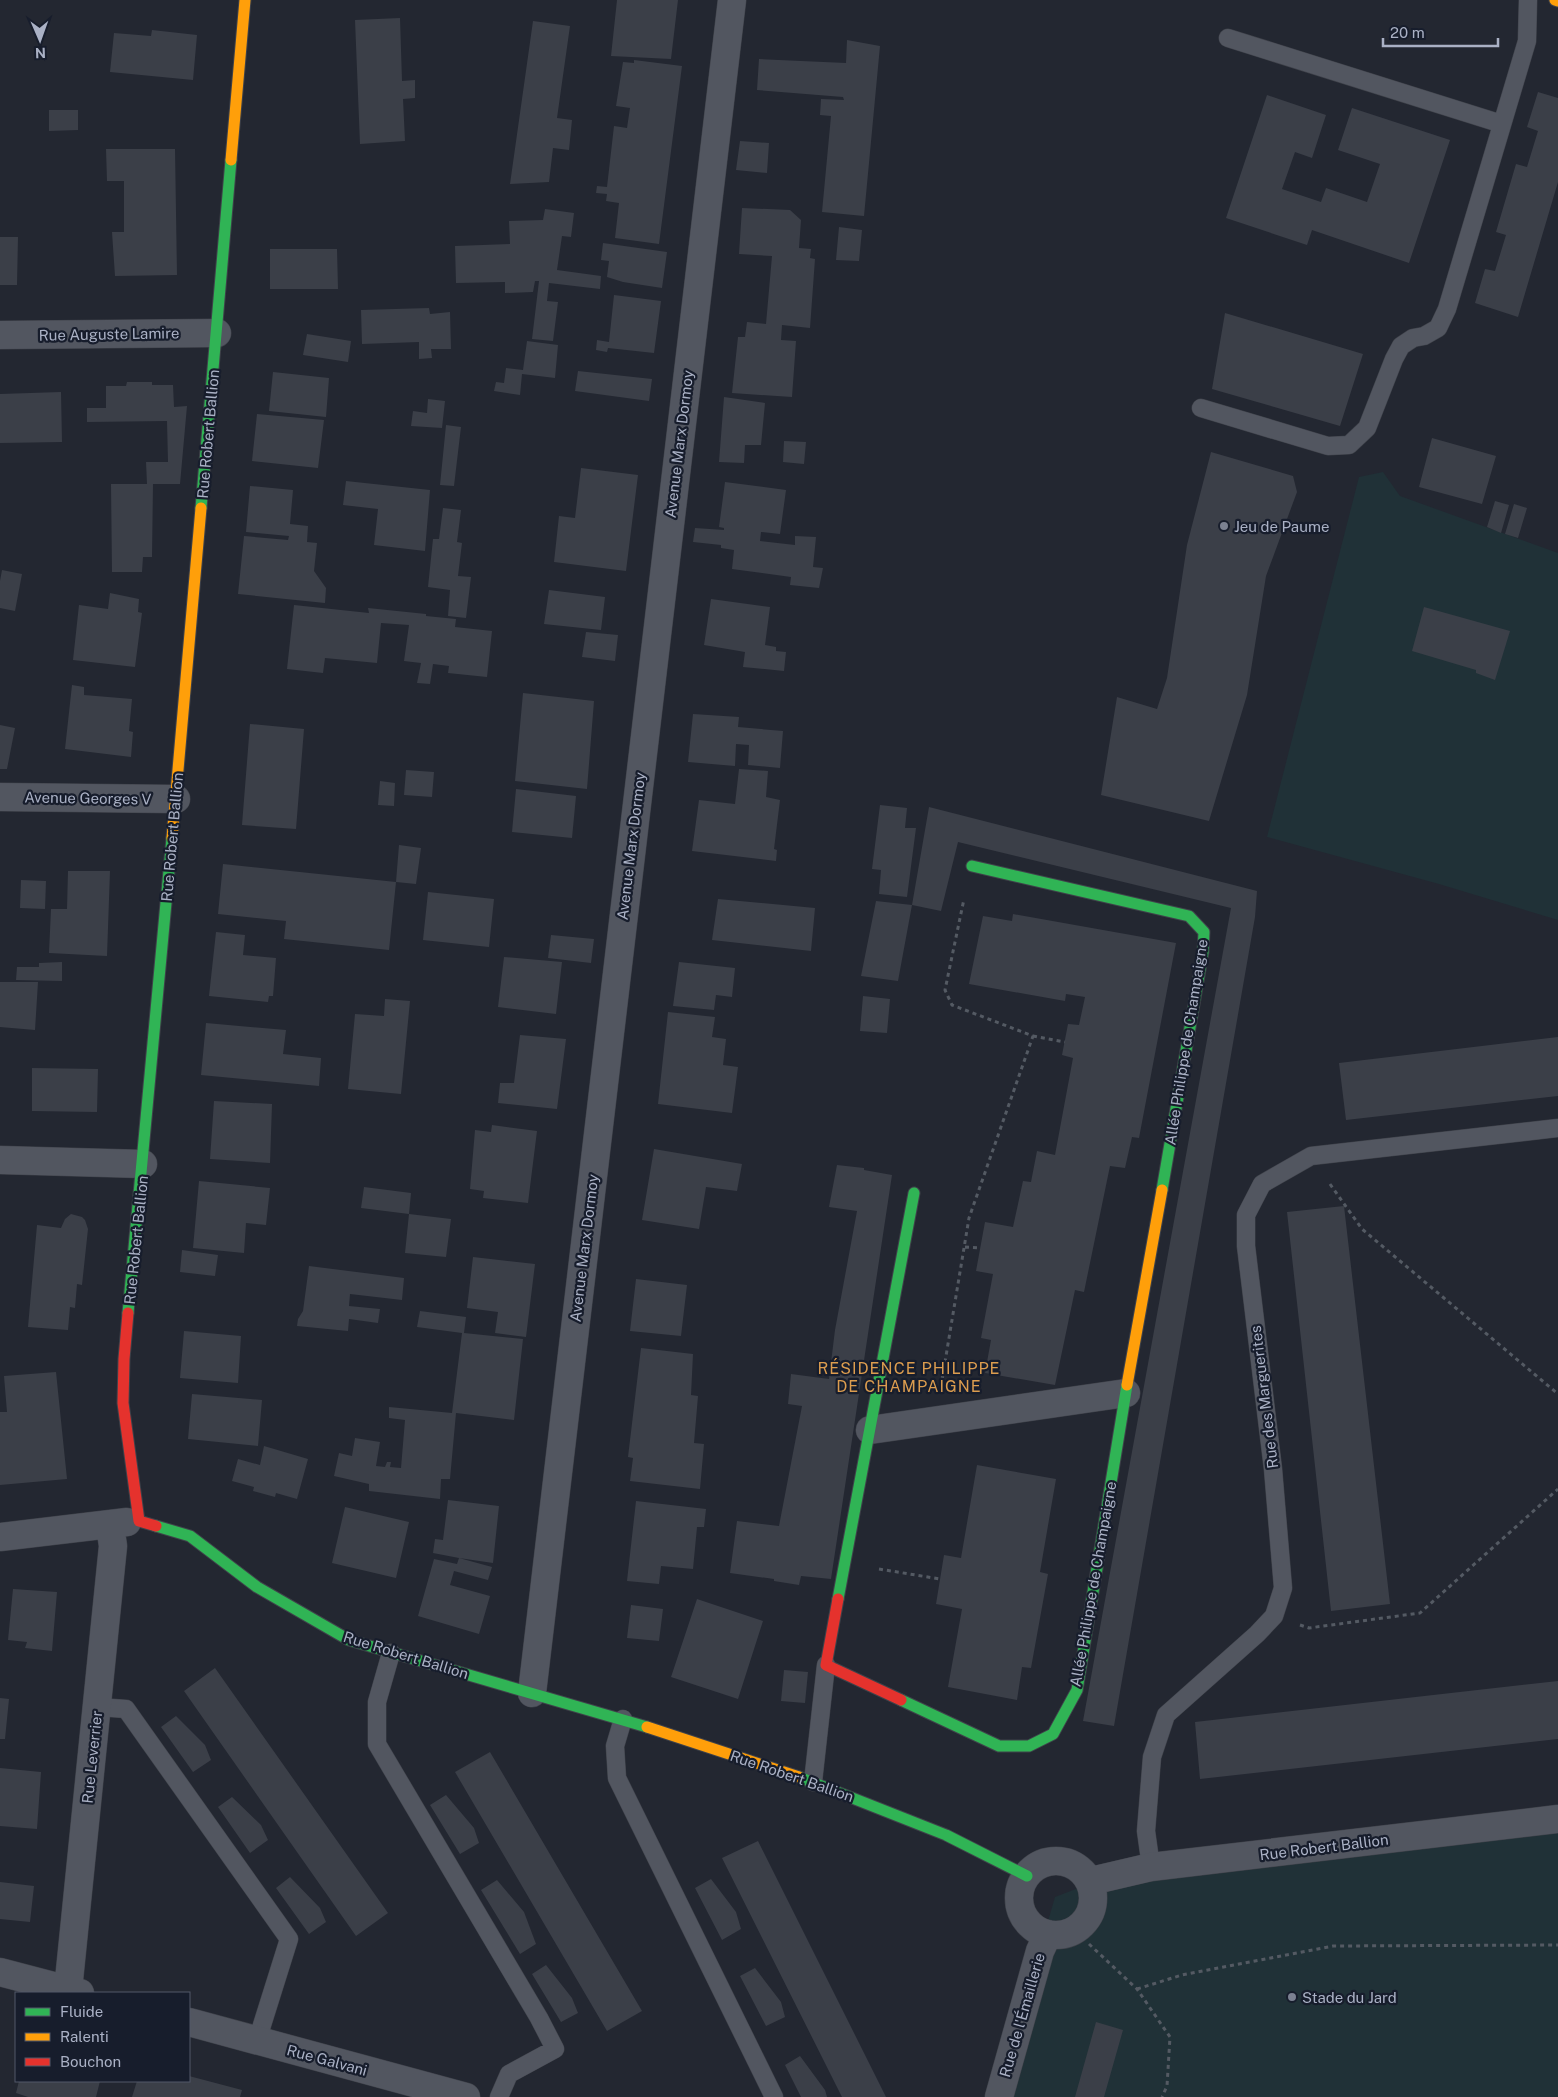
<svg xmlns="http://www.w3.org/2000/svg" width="1558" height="2097" font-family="'Public Sans',sans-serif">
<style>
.green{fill:#203137}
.building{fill:#3b3f48}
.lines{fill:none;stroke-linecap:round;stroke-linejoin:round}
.lane-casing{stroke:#3f424a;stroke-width:19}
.street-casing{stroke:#3f424a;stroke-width:29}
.fast-casing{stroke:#3f424a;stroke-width:13}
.slow-casing{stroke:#3f424a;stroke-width:13}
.jam-casing{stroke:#3f424a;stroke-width:13}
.path{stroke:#545a63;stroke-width:3;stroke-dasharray:4 4;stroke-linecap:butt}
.lane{stroke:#525660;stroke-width:18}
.street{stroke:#525660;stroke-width:28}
.fast{stroke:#30b455;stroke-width:11}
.slow{stroke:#ff9f0a;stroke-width:11}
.jam{stroke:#e5322d;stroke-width:11}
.poi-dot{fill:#7b8191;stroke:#171d2c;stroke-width:2}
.labels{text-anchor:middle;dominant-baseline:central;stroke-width:4.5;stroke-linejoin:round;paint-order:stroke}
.street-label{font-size:15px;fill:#aab1c5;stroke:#171d2c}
.poi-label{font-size:15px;fill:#aab1c5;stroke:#171d2c;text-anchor:start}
.neighbourhood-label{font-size:16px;letter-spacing:1px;fill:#dc9d4f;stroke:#171d2c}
</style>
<rect width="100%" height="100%" fill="#232731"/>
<!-- green -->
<path class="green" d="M1383 472 1400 496 1558 553V920L1439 884 1267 837 1359 477Z
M1558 1819V2097H997L1055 1897 1107 1877Z"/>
<!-- building -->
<path class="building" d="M617 0H678L671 59 611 56Z
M400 18 402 81 415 80V98L403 99 405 141 360 144 355 20Z
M533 21 570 26 557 118 572 120 569 150 553 148 549 182 510 184Z
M152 30 197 35 193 80 110 72 114 33 151 36Z
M847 40 880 46 864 216 822 212 831 116 820 115 821 99 844 100 843 97 757 90 759 59 846 63Z
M634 60 682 66 659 244 615 238 619 203 606 201 607 194 596 193 597 186 607 187 614 126 627 128 630 108 616 106 623 62 634 63Z
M1538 92 1558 98V182L1518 317 1475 303 1485 269 1495 271 1506 235 1496 232 1516 164 1527 167 1538 131 1527 127Z
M1267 95 1326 115 1312 158 1295 152 1282 189 1321 202 1326 188 1367 202 1380 164 1338 150 1352 108 1450 140 1409 263 1312 230 1307 245 1226 218Z
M49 110H78V130L49 131Z
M740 141 769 143 767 173 736 170Z
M106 149H175L177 275 115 276 112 232H124V181H107Z
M742 208 790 210 801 220 799 248 811 249 810 258 815 259 810 328 782 325 781 340 796 341 792 397 732 393 738 337H745L747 322 766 324 772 256 739 254Z
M545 209 574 213 571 237 562 236 557 270 601 276 600 289 549 283 547 301 558 302 553 341 532 339 539 281H535L533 292 505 293V282L456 283 455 246 510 244 509 221 543 220Z
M839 227 862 230 859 261 836 260Z
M0 237H18L17 285H0Z
M603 243 667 252 662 288 623 282 607 277 609 261 601 260Z
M270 249H337L338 289H270Z
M614 295 661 301 654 353 608 348 607 352 596 350 597 340 609 342Z
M429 308 430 314 450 312 451 349H431L432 358 419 359V342L362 344 361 310Z
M1225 313 1363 354 1340 426 1212 389Z
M307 334 351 341 348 362 303 355Z
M527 341 558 345 555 378 522 374 520 395 494 391 496 382 504 383 506 368 523 370Z
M578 371 652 379 649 401 575 391Z
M273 372 329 378 326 417 269 411Z
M127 382H152V385H173L174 407 187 406 180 484H153L152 557H143L142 572H112L111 484H147L146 462H168L167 421 87 422V408H106V386H126Z
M61 392 62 442 0 443V394Z
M724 397 765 403 761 445H745L744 463 719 462Z
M428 399 445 401 442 428 411 426 413 411 427 413Z
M257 414 324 420 318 468 252 461Z
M446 425 461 427 454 486 440 485Z
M1432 438 1496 456 1482 504 1419 487Z
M784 441 806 442 804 464 783 462Z
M1211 452 1293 476 1297 492 1266 576 1247 695 1209 821 1101 795 1117 697 1157 709 1167 678 1187 545Z
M581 468 638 475 626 571 554 562 559 516 575 518Z
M346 481 430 490 425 551 374 545 378 509 343 505Z
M725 482 786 490 780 534 761 532 760 541 795 545V536L816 537 813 567 823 568 819 588 790 585 791 577 732 569 734 550 721 548V545L693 542 695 528 724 530V528L719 527Z
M250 486 293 490 290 524 308 526 307 542 317 543 314 571 326 588 325 603 238 594 244 536 288 540 289 536 246 532Z
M1495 501 1509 505 1501 533 1487 527Z
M1514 504 1527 508 1518 538 1505 534Z
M443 508 461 510 457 542 462 543 458 576 471 577 466 618 448 616 450 590 428 587 433 539H439Z
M2 570 22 574 15 611 0 608V581Z
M549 590 605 597 601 630 544 624Z
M110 593 139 599 138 612 142 613 135 667 73 660 79 605 108 609Z
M711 599 770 607 765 645 776 647V651L786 652 784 671 743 667 745 652 704 645Z
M294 605 369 613 368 608 426 614V616L456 619 455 627 492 631 487 677 448 673 449 666 433 664 430 684 417 683 421 663 404 661 409 625 381 623 377 663 325 658 323 673 287 669Z
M1424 607 1510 631 1495 680 1476 673V670L1412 651Z
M586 632 618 635 615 661 582 657Z
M72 685 84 687V695L132 699 129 731 133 732 131 757 65 749Z
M523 693 594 701 587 789 515 781Z
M693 714 739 717 738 727 783 731 780 768 748 765 749 745 736 744 735 766 688 762Z
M250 724 304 729 296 829 242 825Z
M0 725 15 728 7 769H0Z
M739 769 768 771 766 797 780 800 774 849 777 850 776 861 692 851 699 800 735 804Z
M406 770 434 772 432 797 404 795Z
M380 781 395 783 394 806 378 805Z
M516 789 576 796 572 838 512 832Z
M880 805 907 808 905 828H916L907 897 879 894 881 870 872 869Z
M929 807 1257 891 1255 917 1114 1726 1083 1721 1231 908 958 842 941 911 912 905Z
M399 845 421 848 416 884 396 882Z
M223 864 396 882 389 950 284 939 286 921 218 914Z
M68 871H110L107 956 49 953 51 909H67Z
M21 880 46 881 45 909 20 908Z
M428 892 494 899 489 947 423 940Z
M718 899 815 908 811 951 712 940Z
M876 901 912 905 898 981 861 976Z
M1013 914 1176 943 1139 1138 1132 1137 1125 1168 1110 1166 1084 1292 1075 1290 1055 1385 985 1373 991 1340 981 1338 993 1274 976 1271 985 1222 1013 1227 1023 1181 1031 1182 1037 1151 1055 1155 1073 1058 1062 1055 1068 1024 1079 1025 1085 997 1066 994 1065 1001 969 984 983 916 1012 921Z
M216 932 245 935 243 955 276 958 273 996H269L268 1002 209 996Z
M551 935 594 939 591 963 548 958Z
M504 957 562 962 556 1014 498 1007Z
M62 962V981L16 980 17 967H39V963Z
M679 962 735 968 732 997 716 995 714 1010 673 1006Z
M0 982H38L35 1030 0 1027Z
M863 996 890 999 887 1033 860 1031Z
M385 999 410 1001 401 1094 348 1089 355 1014 384 1016Z
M668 1012 715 1017 712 1037 726 1039 723 1065 738 1067 732 1113 658 1104Z
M206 1023 286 1030 283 1054 321 1058 319 1086 201 1075Z
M520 1035 566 1039 557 1109 498 1103 500 1083H514Z
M1558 1037V1096L1346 1120 1339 1063Z
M32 1068 98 1069 97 1112 32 1111Z
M214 1101 272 1104 270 1163 210 1159Z
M492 1125 537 1131 528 1203 483 1198 484 1191 470 1189 475 1130 491 1132Z
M654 1149 742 1164 737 1191 706 1187 699 1229 642 1220Z
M837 1165 864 1168V1170L892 1175 831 1579 801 1576 799 1585 774 1581V1579L730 1573 737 1521 779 1526 802 1406 788 1404 791 1374 829 1379 835 1330 857 1211 829 1207Z
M199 1181 270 1188 266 1225 246 1223 244 1253 193 1248Z
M364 1187 411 1193 409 1214 361 1208Z
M1344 1206 1390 1604 1331 1611 1287 1212Z
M71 1214 82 1217 85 1220 88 1229 82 1285 77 1284 75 1308 70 1307 68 1330 28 1327 37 1225 61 1228 65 1219Z
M409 1214 451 1219 446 1257 405 1253Z
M182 1250 218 1255 215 1276 180 1272Z
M473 1257 535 1264 526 1337 495 1333 498 1312 467 1308Z
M309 1266 404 1278 402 1300 350 1294 349 1306 380 1309 378 1323 349 1319 348 1331 297 1326 298 1319 303 1311Z
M636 1279 687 1285 681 1336 630 1331Z
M420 1311 466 1317 464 1333 523 1339 514 1420 456 1413 450 1479H441L440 1499 369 1491V1484L334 1476 339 1453 352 1456 355 1438 380 1442 376 1466 385 1467 387 1462H391L390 1467 401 1468 405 1420 389 1418V1407L452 1413 462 1333 417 1327Z
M184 1331 241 1336 238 1383 180 1378Z
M641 1348 693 1354 691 1395 698 1396 694 1443 704 1444 700 1489 630 1481 633 1458 628 1457Z
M56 1372 67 1479 0 1485V1412H7L4 1376Z
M192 1394 262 1400 258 1446 188 1439Z
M264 1446 308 1459 297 1499 276 1493 275 1497 253 1491 254 1487 232 1481 238 1459 260 1465Z
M977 1465 1056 1479 1040 1572 1048 1574 1031 1668 1022 1667 1017 1700 948 1687 962 1609 936 1604 944 1555 961 1558Z
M448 1500 499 1506 493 1563 459 1558 492 1567 488 1580 454 1571 450 1585 490 1596 479 1634 418 1616 434 1559 457 1564 459 1558 433 1553 435 1539 443 1540Z
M636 1501 706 1509 704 1527H697L693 1569 661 1566 659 1584 627 1581Z
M345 1507 409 1522 396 1578 332 1563Z
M13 1589 57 1592 52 1651 25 1648 27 1642 8 1640Z
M697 1599 763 1621 738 1699 671 1677Z
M631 1605 663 1609 659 1641 627 1638Z
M215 1668 388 1913 356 1936 184 1691Z
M784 1670 808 1672 805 1703 781 1701Z
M1558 1681V1739L1200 1779 1195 1722Z
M0 1698 9 1699 5 1739H0Z
M176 1716 205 1745 211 1760 193 1772 161 1727Z
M490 1752 642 2011 607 2031 455 1772Z
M0 1768 41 1772 37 1829 0 1826Z
M446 1795 474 1828 479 1843 460 1854 430 1805Z
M232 1797 261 1825 268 1840 250 1853 218 1807Z
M758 1841 886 2097H842L722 1858Z
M290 1877 320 1908 326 1922 309 1934 276 1888Z
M711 1879 736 1912 741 1929 722 1940 695 1888Z
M497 1880 524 1912 536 1944 520 1954 481 1890Z
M0 1882 34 1886 30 1922 0 1919Z
M546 1965 572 1998 578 2013 561 2022 532 1974Z
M755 1968 781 2002 785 2017 766 2026 740 1976Z
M1096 2022 1123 2030 1104 2097H1075Z
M800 2056 825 2090 827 2097H801L785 2065Z
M189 2076 242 2090 240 2097H132L137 2081H189Z
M19 2081H100L96 2097H28L16 2093Z"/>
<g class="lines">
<defs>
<path id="lane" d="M1228 38 1502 124
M1201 408 1328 446 1349 445 1367 428 1394 359 1401 346 1413 338 1424 336 1438 328 1447 309 1527 41 1528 0
M391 1653 377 1702V1744L539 2018 555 2049 509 2074 499 2097
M98 1707 126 1709 289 1939 257 2041
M623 1719 615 1746 617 1778 774 2097
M813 1782 826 1665
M1151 1867 1146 1831 1152 1757 1166 1715 1257 1634 1274 1616 1283 1588 1273 1469 1246 1246V1215L1262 1184 1311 1156 1558 1128"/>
<path id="street" d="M0 335 217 333
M0 797 176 799
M0 1160 143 1164
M870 1430 1126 1393
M0 1537 127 1522
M532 1693 732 0
M1019 1898a37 37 0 1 1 74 0a37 37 0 1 1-74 0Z
M1091 1881 1151 1867 1558 1819
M0 1972 80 1993
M68 1990 113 1546 110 1525
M189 2022 466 2097
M999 2097 1040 1951 1048 1934"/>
<path id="fast" d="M201 508 231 160
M972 866 1189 916 1204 932 1203 952 1162 1190
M128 1313 172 838
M156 1526 190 1536 257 1587 349 1640 647 1727
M838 1599 914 1193
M901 1700 999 1746H1029L1053 1734 1077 1690 1127 1385
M799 1777 946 1835 1027 1876"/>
<path id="slow" d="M1555 0 1558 1
M231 160 245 0
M172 838 201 508
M1127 1385 1162 1190
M647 1727 799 1777"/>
<path id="jam" d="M128 1313 124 1359 123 1403 139 1521 156 1526
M838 1599 826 1665 901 1700"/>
</defs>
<!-- lane casing -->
<use href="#lane" class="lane-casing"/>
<!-- street casing -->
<use href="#street" class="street-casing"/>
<!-- fast casing -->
<use href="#fast" class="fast-casing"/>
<!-- slow casing -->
<use href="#slow" class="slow-casing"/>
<!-- jam casing -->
<use href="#jam" class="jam-casing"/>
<!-- path -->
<path class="path" d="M1033 1036 1065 1042
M1330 1184 1362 1229 1558 1394
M965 1247 980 1248
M941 1386 969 1218 1033 1036 952 1005 945 990 964 899
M879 1569 940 1579
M1300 1625 1309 1628 1420 1613 1558 1489
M1089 1944 1137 1989 1170 2037 1167 2086 1162 2097
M1137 1989 1182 1975 1333 1946 1558 1945"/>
<!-- lane -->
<use href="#lane" class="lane"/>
<!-- street -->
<use href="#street" class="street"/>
<!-- fast -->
<use href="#fast" class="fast"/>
<!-- slow -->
<use href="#slow" class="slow"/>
<!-- jam -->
<use href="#jam" class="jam"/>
</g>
<!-- markers -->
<g class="poi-dot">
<circle cx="1224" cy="526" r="5"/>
<circle cx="1292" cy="1997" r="5"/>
</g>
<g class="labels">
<!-- street labels -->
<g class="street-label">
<text transform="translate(109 334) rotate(-1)">Rue Auguste Lamire</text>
<text transform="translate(208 434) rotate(-85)">Rue Robert Ballion</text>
<text transform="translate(679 444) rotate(-83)">Avenue Marx Dormoy</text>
<text transform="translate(88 798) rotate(1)">Avenue Georges V</text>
<text transform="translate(172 837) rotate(-85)">Rue Robert Ballion</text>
<text transform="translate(631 846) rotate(-83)">Avenue Marx Dormoy</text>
<text transform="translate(1186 1042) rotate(-81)">Allée Philippe de Champaigne</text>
<text transform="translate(136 1240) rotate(-84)">Rue Robert Ballion</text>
<text transform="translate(584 1248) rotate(-83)">Avenue Marx Dormoy</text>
<text transform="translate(1264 1397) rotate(-97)">Rue des Marguerites</text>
<text transform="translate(1093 1584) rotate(-80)">Allée Philippe de Champaigne</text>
<text transform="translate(406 1655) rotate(17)">Rue Robert Ballion</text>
<text transform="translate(92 1757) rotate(-84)">Rue Leverrier</text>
<text transform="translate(792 1776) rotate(19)">Rue Robert Ballion</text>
<text transform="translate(1324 1847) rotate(-7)">Rue Robert Ballion</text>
<text transform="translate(1022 2015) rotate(-74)">Rue de l'Émaillerie</text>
<text transform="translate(327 2060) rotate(15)">Rue Galvani</text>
</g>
<!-- poi labels -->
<g class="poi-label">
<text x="1234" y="526">Jeu de Paume</text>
<text x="1302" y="1997">Stade du Jard</text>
</g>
<!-- neighbourhood labels -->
<g class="neighbourhood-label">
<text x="909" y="1368">RÉSIDENCE PHILIPPE<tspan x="909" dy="18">DE CHAMPAIGNE</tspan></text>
</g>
</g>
<!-- legend -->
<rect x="15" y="1992" width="175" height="90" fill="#171d2c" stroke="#525869"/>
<rect x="25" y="2008" width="25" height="8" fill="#30b455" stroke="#525869"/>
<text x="60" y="2017" font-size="15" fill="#aab1c5">Fluide</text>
<rect x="25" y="2033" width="25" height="8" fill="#ff9f0a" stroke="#525869"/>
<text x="60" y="2042" font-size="15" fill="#aab1c5">Ralenti</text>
<rect x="25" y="2058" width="25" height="8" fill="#e5322d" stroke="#525869"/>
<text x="60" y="2067" font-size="15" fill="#aab1c5">Bouchon</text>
<!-- north arrow -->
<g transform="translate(40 40) rotate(178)" stroke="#171d2c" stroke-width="4" paint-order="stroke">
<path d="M0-4L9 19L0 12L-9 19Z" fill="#aab1c5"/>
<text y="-8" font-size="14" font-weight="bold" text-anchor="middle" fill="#aab1c5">N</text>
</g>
<!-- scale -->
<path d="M1383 38v8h115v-8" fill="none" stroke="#aab1c5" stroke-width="2.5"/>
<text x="1390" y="38" font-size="15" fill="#aab1c5" stroke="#171d2c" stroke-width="4" paint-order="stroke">20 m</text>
</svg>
